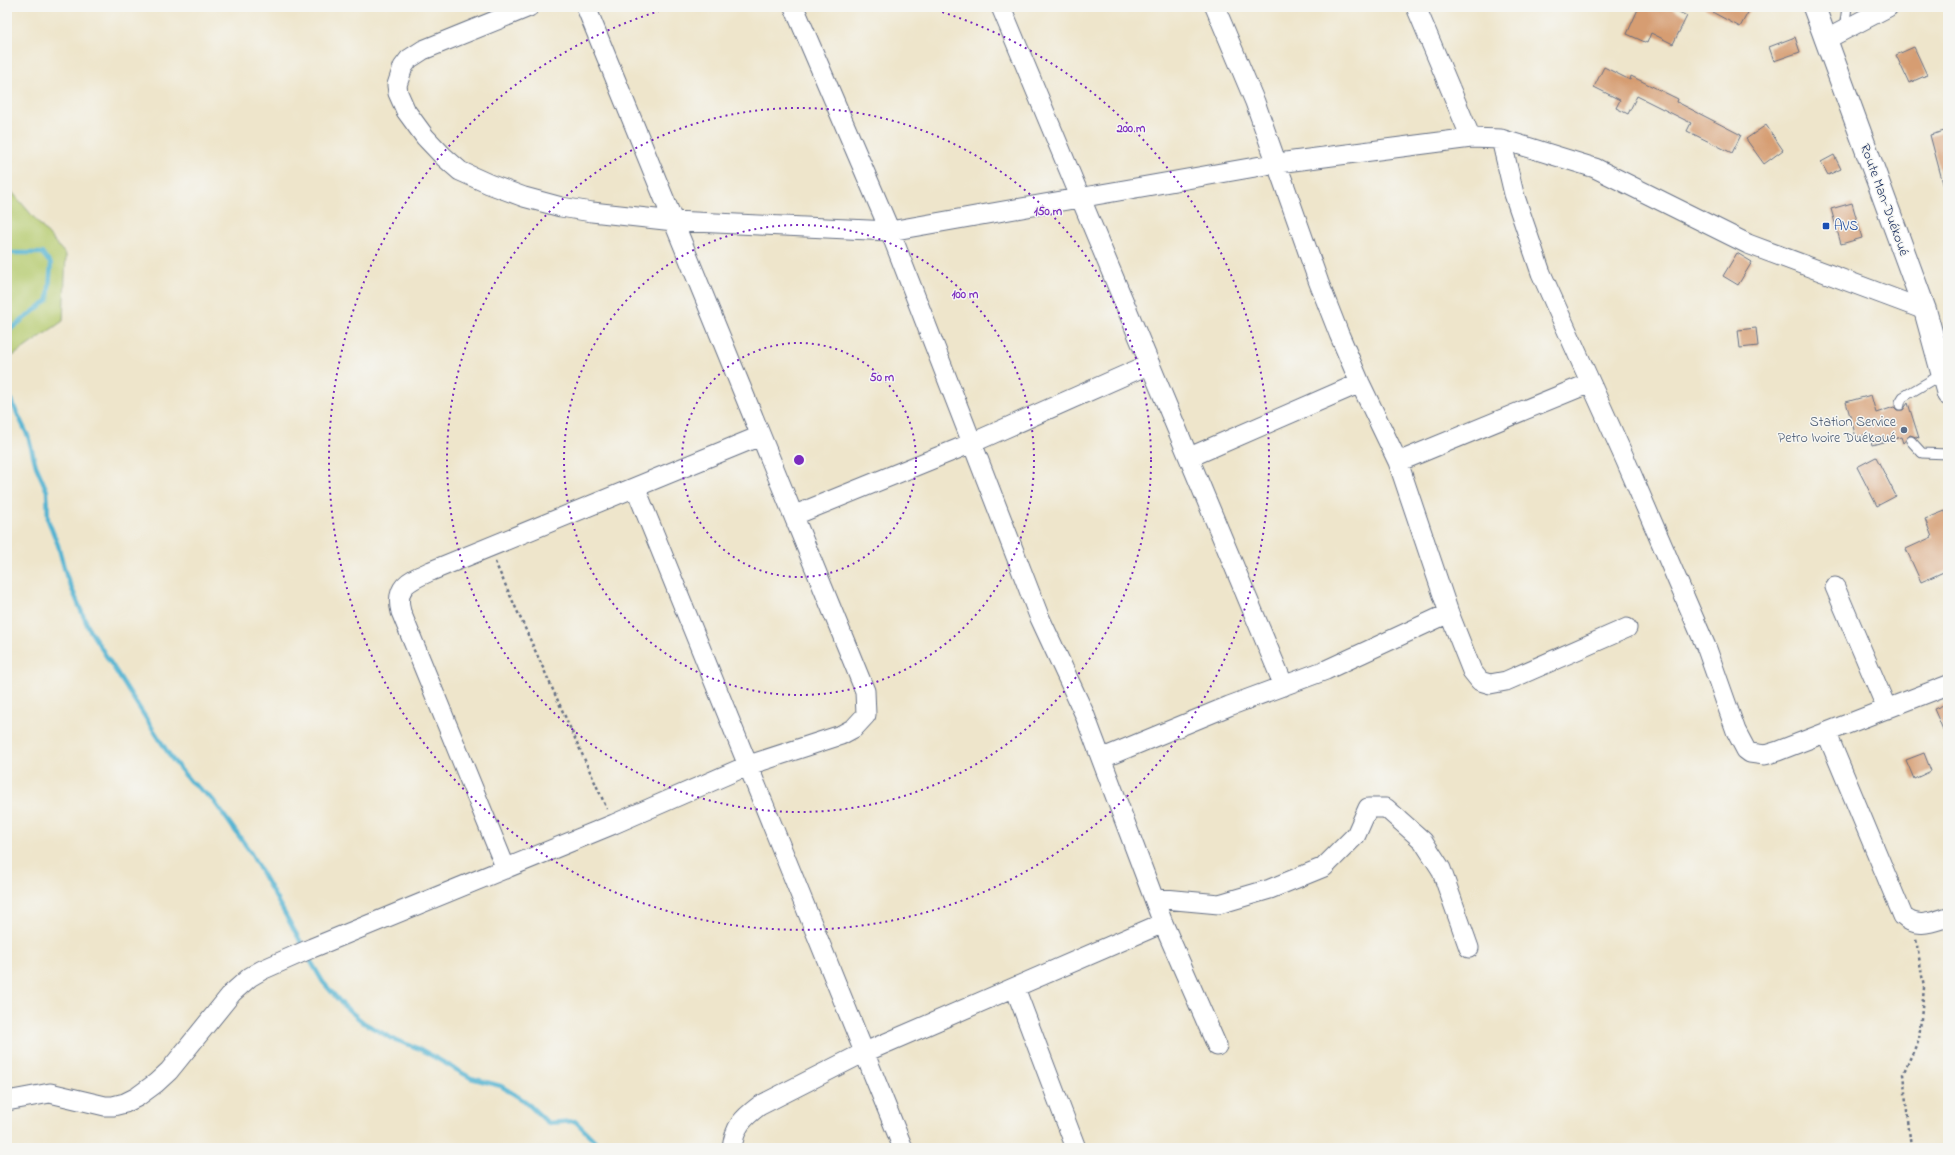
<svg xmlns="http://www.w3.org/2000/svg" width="1955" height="1155" font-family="'Indie Flower',sans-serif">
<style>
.green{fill:#b6cb70;stroke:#687d67}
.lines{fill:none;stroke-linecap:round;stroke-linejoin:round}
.stream{stroke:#52b3d1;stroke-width:4.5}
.building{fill:#d69d72}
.service-casing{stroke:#656f84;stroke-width:11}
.minor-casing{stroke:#656f84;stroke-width:21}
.primary-casing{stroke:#656f84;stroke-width:24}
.path{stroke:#656f84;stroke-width:2.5;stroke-dasharray:3 3;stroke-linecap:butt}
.service{stroke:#fff;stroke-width:9}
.minor{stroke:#fff;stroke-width:19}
.primary{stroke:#fff;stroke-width:22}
.ring{fill:none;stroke:#7b2cbf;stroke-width:2;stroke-dasharray:2 4}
.transit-dot{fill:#1a4fb4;stroke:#f6f6f2;stroke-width:1.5}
.service-dot{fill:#5c6f8a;stroke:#f6f6f2;stroke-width:1.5}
.labels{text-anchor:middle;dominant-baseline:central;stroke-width:3;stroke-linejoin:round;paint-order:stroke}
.street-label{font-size:14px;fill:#1b2f5e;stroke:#f6f6f2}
.transit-label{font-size:14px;fill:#164399;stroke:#f6f6f2;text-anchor:start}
.service-label{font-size:14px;fill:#4e5e75;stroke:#f6f6f2;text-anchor:end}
.centre{fill:#7b2cbf;stroke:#f6f6f2;stroke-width:2}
.ring-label{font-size:12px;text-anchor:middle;font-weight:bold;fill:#7b2cbf;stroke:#f6f6f2;stroke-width:3;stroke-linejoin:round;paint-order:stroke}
</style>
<rect width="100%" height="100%" fill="#f6f6f2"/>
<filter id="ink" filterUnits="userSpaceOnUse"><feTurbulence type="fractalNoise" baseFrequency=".025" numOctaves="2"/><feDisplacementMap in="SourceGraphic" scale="8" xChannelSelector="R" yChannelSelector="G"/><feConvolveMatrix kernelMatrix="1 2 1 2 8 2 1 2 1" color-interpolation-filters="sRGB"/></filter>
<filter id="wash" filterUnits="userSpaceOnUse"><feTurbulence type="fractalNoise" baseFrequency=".012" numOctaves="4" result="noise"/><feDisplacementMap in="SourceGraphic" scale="16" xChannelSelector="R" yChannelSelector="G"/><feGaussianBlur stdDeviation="0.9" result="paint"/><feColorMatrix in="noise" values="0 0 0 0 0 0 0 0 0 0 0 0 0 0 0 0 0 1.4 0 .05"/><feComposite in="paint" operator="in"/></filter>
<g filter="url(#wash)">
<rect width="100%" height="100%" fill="#eee5cb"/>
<!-- green -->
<path class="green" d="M7 186 66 255 63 321 7 360Z"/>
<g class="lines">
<!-- stream -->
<path class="stream" d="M7 253H42L51 264 48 300 7 332
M7 392 28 436 36 466 47 491 48 520 58 545 66 575 89 629 172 759 190 781 213 800 249 850 303 946
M307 955 323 982 343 1005 364 1023 393 1039 420 1049 471 1078 501 1086 525 1101 548 1123 575 1121 602 1148"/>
</g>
<g id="blocks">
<!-- building -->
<path class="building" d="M1639 7H1669L1687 16 1673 44 1651 33 1647 43 1627 34Z
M1703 7H1751L1740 27Z
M1795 37 1800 52 1774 61 1769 47Z
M1914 47 1927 75 1909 83 1896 55Z
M1604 67 1630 80 1631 76 1678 99 1677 102 1741 135 1732 153 1687 131 1691 123 1637 96 1628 114 1616 108 1620 100 1594 87Z
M1766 125 1783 150 1764 164 1746 139Z
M1948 130V187H1944L1930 135Z
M1834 155 1841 169 1828 175 1821 162Z
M1852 203 1862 238 1841 244 1831 209Z
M1737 253 1752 262 1738 285 1723 276Z
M1756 328 1758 346 1740 348 1738 330Z
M1871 395 1876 413 1894 407 1897 410H1903L1908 403 1919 438 1910 435 1903 443 1901 437 1872 445 1869 434 1856 437 1846 402Z
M1876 457 1896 496 1877 506 1857 467Z
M1945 511 1948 518V570L1921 582 1906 549 1932 537 1925 519Z
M1948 703V741L1934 709Z
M1924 753 1931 771 1914 779 1906 760Z"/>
</g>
</g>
<g filter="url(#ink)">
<use href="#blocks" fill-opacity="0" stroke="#656f84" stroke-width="1"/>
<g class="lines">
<defs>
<path id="service" d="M1844 29 1847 7
M1900 405V402L1903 397 1942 374
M1911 441 1922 453 1948 454"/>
<path id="minor" d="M529 7 423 50 409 59 403 67 397 85 398 93 406 111 425 137 444 157 460 171 489 184 524 197 561 207 592 212 674 221 890 231 1278 163 1471 138 1501 139 1595 168 1748 244 1925 310
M794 7 890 231 1039 616 1084 713 1163 923 1217 1046
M1001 7 1284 686
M1215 7 1255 102 1319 283 1339 334 1360 383 1398 462 1449 613 1472 671 1480 681 1490 684 1506 681 1627 628
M1416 7 1471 138
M1825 40 1888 7
M1501 139 1514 194 1541 273 1625 459 1707 649 1736 731 1746 750 1750 753 1765 755 1778 751 1948 685
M1190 457 1360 383
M1398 462 1590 383
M636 489 903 1148
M795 515 972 443 1150 364
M1835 587 1887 709
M1827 734 1903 916C1916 929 1932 922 1948 917
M1103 758 1229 706 1326 670 1449 613
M506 869 401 612C394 585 411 580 431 571L760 436
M1154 898 1219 904 1270 889 1324 867 1356 835 1368 808H1386L1423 841 1441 869 1469 948
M1015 988 1076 1148
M7 1101 50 1093 105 1106H113L125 1103 137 1097 156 1083 169 1071 232 993 250 977 262 970 312 948 614 824 749 765 841 735 854 728 866 715 865 691 586 7
M732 1148C735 1126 742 1119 759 1106L863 1053 1163 923"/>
<path id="primary" d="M1814 7 1925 310 1948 394"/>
</defs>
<!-- service casing -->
<use href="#service" class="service-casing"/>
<!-- minor casing -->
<use href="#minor" class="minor-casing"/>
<!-- primary casing -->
<use href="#primary" class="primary-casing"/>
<!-- path -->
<path class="path" d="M495 562 607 809
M1911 1148 1903 1074 1919 1039 1924 988 1916 939"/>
<!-- service -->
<use href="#service" class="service"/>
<!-- minor -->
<use href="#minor" class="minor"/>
<!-- primary -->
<use href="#primary" class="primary"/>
</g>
</g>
<!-- distance rings -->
<g class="ring">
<circle cx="799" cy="460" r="117"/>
<circle cx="799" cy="460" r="235"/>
<circle cx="799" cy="460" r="352"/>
<path d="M925 7A470 470 0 1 1 673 7"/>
</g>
<!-- markers -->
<rect class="transit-dot" x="1822" y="222" width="8" height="8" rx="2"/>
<circle class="service-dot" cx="1904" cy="430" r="4"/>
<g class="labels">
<!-- street labels -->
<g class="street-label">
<text transform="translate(1884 200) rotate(70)">Route Man-Duékoué</text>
</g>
<!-- transit labels -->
<g class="transit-label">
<text x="1834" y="226">AVS</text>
</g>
<!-- service labels -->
<g class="service-label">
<text x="1896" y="422">Station Service<tspan x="1896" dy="16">Petro Ivoire Duékoué</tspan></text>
</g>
</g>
<circle cx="799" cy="460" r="6" class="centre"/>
<g class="ring-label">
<text x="1131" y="132">200 m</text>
<text x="1048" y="215">150 m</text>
<text x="965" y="298">100 m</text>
<text x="882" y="381">50 m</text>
</g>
<!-- margin -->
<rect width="1955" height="1155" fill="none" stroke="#f6f6f2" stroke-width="24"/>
</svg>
